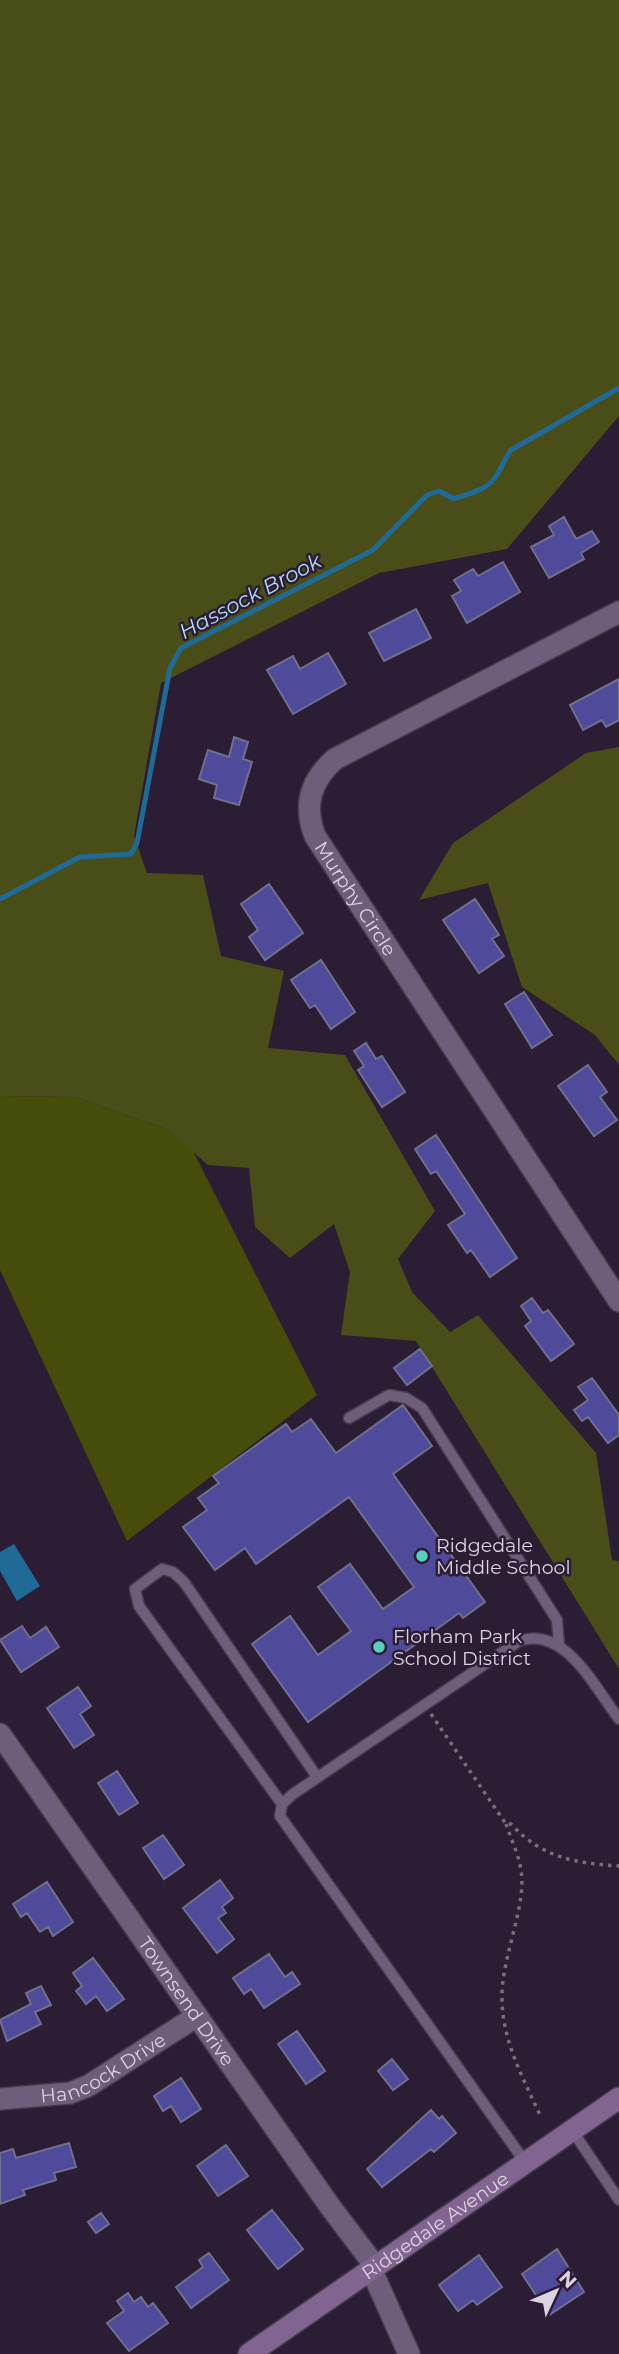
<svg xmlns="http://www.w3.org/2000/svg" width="619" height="2354" font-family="Montserrat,sans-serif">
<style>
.green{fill:#464c09}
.forest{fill:#494e19}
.water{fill:#206a97}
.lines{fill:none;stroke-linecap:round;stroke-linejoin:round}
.stream{stroke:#206a97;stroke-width:5}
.building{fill:#4f4a99;stroke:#6f708e;stroke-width:2}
.lane-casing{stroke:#473b4f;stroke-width:13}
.street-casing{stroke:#473b4f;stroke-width:24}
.secondary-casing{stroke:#473b4f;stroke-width:24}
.path{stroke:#796d80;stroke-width:3.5;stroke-dasharray:3.5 5;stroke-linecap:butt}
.lane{stroke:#6e5e79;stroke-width:10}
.street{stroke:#6e5e79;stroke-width:21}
.secondary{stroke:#816490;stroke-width:21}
.poi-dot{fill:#58cec0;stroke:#2b1d33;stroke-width:2.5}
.labels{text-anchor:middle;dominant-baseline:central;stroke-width:5;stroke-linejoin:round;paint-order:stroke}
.street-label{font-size:19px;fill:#dcd3e2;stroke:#2b1d33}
.poi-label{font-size:19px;fill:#dcd3e2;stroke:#2b1d33;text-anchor:start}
.water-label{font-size:21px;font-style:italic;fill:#b0daf9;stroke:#2b1d33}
</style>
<rect width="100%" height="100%" fill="#2b1d33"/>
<!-- green -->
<path class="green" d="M0 1096 75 1097 167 1129 193 1151 317 1395 127 1541 0 1270Z"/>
<!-- forest -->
<path class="forest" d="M0 0H619V416L507 549 379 573 161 683 134 836 147 873 203 875 221 956 284 971 268 1048 345 1055 435 1211 398 1259 412 1292 450 1332 478 1315 596 1453 612 1560 619 1561V1669L416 1341 341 1335 350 1272 334 1224 290 1258 255 1227 249 1168 208 1165 167 1129 75 1097 0 1096Z
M619 747V1065L595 1035 522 987 488 883 419 900 453 843 586 753Z"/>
<!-- water -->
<path class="water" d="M14 1544 40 1586 17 1601 0 1571V1552Z"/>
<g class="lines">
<!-- stream -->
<path class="stream" d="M0 899 80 857 131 854 137 843 170 668 181 648 373 550 427 495 439 491 454 499C468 494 484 491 494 479 501 471 504 459 511 450L619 388"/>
</g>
<!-- building -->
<path class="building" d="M564 517 576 539 592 531 599 542 581 553 584 559 549 578 531 547 554 535 549 526Z
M503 562 520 592 467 623 452 596 461 591 454 580 473 569 478 576Z
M416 609 431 638 384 661 369 633Z
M328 653 346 684 293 714 267 670 293 656 300 669Z
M619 679V720L606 727 602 720 583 730 570 705Z
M234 737 248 742 243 759 252 762 239 805 214 798 217 785 199 779 208 750 229 757Z
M269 884 303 933 265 960 249 937 258 930 241 904Z
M475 899 499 935 492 939 504 956 479 973 443 920Z
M321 960 355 1012 331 1029 315 1005 310 1008 291 980Z
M524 992 552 1035 532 1048 505 1004Z
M366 1043 376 1059 382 1056 405 1092 382 1107 358 1070 364 1066 354 1051Z
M588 1065 607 1092 600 1097 617 1120 594 1136 558 1086Z
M436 1135 517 1258 490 1277 471 1250 467 1253 448 1225 465 1214 436 1171 431 1174 415 1149Z
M532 1298 543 1313 548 1310 574 1344 551 1361 525 1326 531 1321 521 1306Z
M420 1349 432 1366 407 1385 394 1368Z
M592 1378 619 1415V1435L608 1443 588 1417 582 1421 574 1410 588 1400 578 1387Z
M403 1405 432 1446 393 1474 485 1602 463 1618 459 1613 308 1722 252 1644 290 1616 318 1655 351 1631 318 1587 350 1564 383 1609 414 1587 349 1497 256 1564 245 1548 215 1570 183 1527 207 1510 198 1498 219 1483 213 1476 286 1424 292 1432 311 1419 336 1453Z
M22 1626 30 1638 46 1627 59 1647 21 1672 0 1640Z
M78 1687 91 1706 80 1714 94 1735 74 1748 47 1708Z
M117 1771 138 1803 119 1815 98 1783Z
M163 1835 184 1865 164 1879 143 1848Z
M220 1880 233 1898 222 1907 226 1913 218 1918 234 1939 217 1953 183 1908Z
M47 1882 73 1922 53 1936 48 1927 40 1932 27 1913 21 1917 13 1904Z
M269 1954 285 1977 292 1972 300 1984 264 2008 251 1989 244 1994 233 1978Z
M93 1958 124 1999 107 2011 96 1996 86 2004 76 1991 82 1986 73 1973Z
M41 1986 51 2005 35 2012 41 2024 7 2041 0 2020 31 2004 26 1993Z
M297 2031 325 2071 306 2084 278 2044Z
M392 2059 408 2079 393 2090 378 2071Z
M181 2078 201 2109 181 2122 171 2106 163 2111 154 2096Z
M431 2110 439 2119 442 2116 456 2133 434 2152 431 2149 382 2187 367 2169Z
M69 2143 76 2167 54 2173 56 2180 23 2190 25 2195 0 2204V2153L13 2149 16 2158Z
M226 2145 248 2176 218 2196 197 2166Z
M272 2210 303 2249 278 2269 247 2230Z
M101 2213 109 2224 96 2233 88 2222Z
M557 2249 584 2292 549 2315 522 2274Z
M209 2253 229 2280 191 2308 176 2287 203 2267 199 2260Z
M479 2255 502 2287 477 2305 473 2300 458 2311 439 2285Z
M128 2293 134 2302 141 2297 148 2307 153 2303 168 2323 129 2351 107 2323 124 2311 117 2301Z"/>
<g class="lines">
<defs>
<path id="lane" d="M349 1418 389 1395 406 1398 422 1408 557 1620 559 1645
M282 1804 139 1606 135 1589 162 1569 173 1572 184 1582 317 1777
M572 2130 619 2200
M525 2162 280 1816 282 1804 293 1794 519 1641C565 1625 595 1688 619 1719"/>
<g id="street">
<path id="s1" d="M619 612 335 759C311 780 303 805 315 836L619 1301"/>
<path id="s2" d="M0 1734 329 2205 375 2266"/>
<path id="s3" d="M0 2099 70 2093 88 2086 197 2016"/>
<path d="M371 2269 409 2354"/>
</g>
<g id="secondary">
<path id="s4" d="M249 2354 619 2098"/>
</g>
</defs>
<!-- lane casing -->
<use href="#lane" class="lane-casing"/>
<!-- street casing -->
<use href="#street" class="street-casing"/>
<!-- secondary casing -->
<use href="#secondary" class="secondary-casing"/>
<!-- path -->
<path class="path" d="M431 1714 506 1824H511C542 1858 575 1863 619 1866
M506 1824C511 1839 519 1855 521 1871 527 1905 501 1959 502 1998 502 2040 523 2078 540 2115"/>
<!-- lane -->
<use href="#lane" class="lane"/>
<!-- street -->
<use href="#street" class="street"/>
<!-- secondary -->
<use href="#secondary" class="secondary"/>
</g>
<!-- markers -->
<g class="poi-dot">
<circle cx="422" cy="1556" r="7"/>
<circle cx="379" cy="1647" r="7"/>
</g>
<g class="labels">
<!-- street labels -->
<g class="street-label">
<text stroke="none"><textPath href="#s1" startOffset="480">Murphy Circle</textPath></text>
<text stroke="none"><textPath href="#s2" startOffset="326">Townsend Drive</textPath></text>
<text stroke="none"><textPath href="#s3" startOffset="110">Hancock Drive</textPath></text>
<text stroke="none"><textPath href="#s4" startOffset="226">Ridgedale Avenue</textPath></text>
</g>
<!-- poi labels -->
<g class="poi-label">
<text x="436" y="1545">Ridgedale<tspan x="436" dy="22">Middle School</tspan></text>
<text x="393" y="1636">Florham Park<tspan x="393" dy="22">School District</tspan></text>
</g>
<!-- water labels -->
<g class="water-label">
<text transform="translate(250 596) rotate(-28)">Hassock Brook</text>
</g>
</g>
<!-- north arrow -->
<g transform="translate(556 2291) rotate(46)" stroke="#2b1d33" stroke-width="5" paint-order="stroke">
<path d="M0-5L12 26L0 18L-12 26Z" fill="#dcd3e2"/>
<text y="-10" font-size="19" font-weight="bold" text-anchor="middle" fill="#dcd3e2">N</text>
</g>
</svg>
